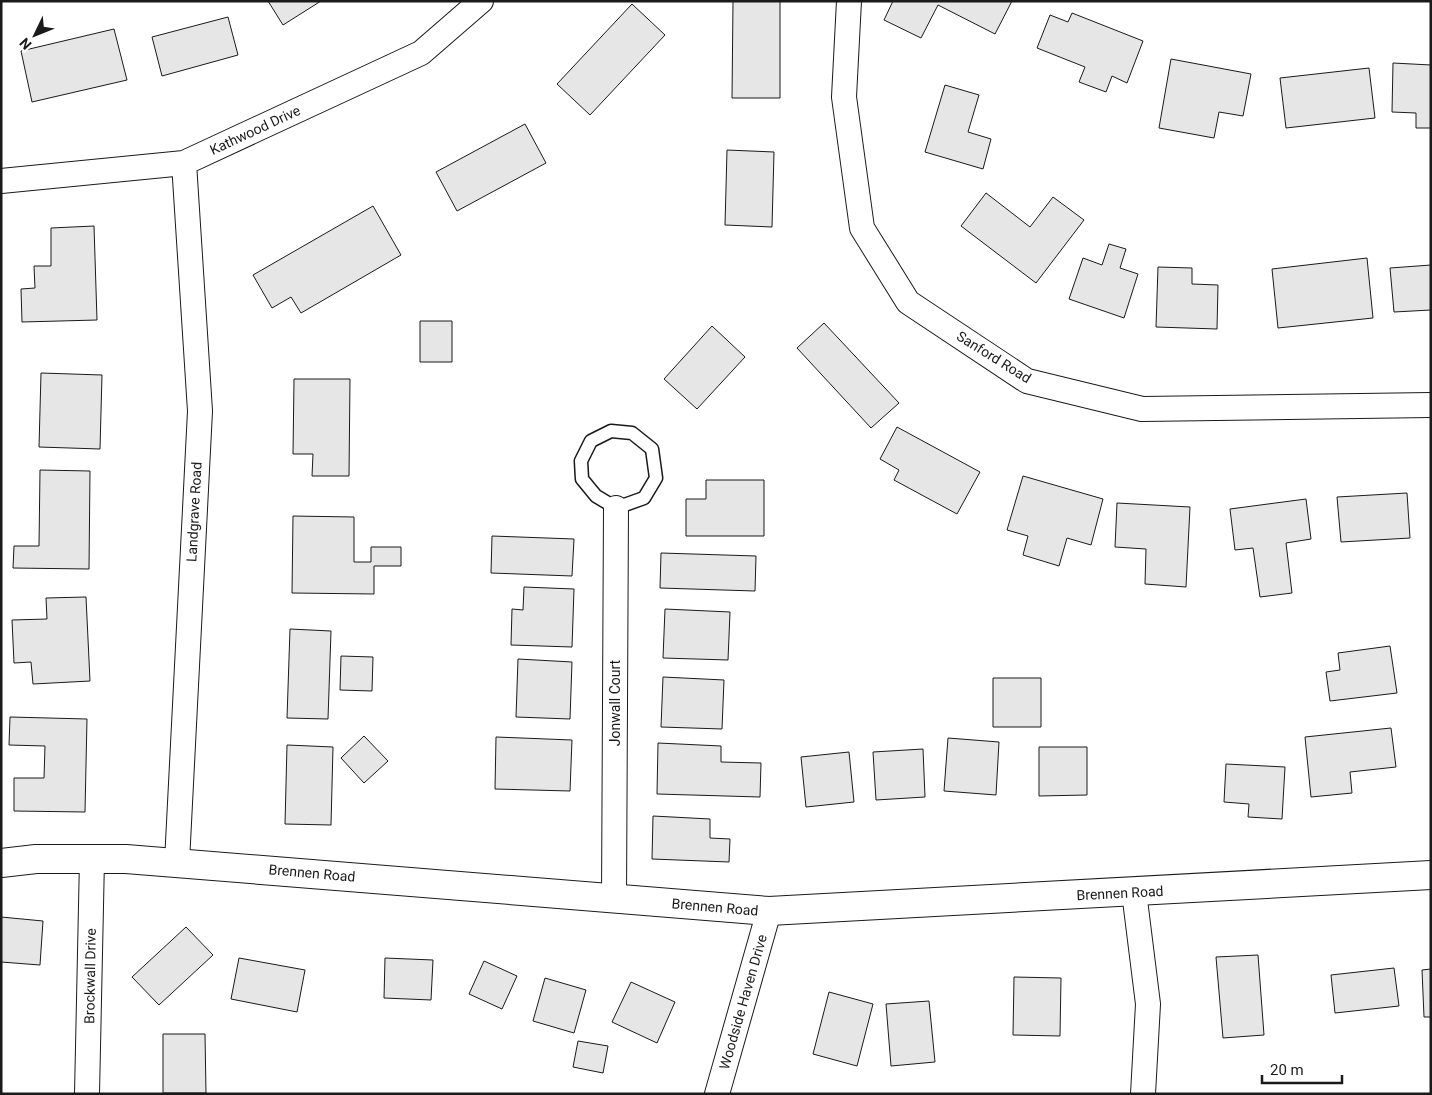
<svg xmlns="http://www.w3.org/2000/svg" width="1432" height="1095" font-family="Roboto,sans-serif">
<style>
.building{fill:#e6e6e6;stroke:#1a1a1a}
.lines{fill:none;stroke-linecap:round;stroke-linejoin:round}
.lane-casing{stroke:#1a1a1a;stroke-width:15}
.street-casing{stroke:#1a1a1a;stroke-width:26}
.secondary-casing{stroke:#1a1a1a;stroke-width:30}
.lane{stroke:#fff;stroke-width:12}
.street{stroke:#fff;stroke-width:24}
.secondary{stroke:#fff;stroke-width:28}
.labels{text-anchor:middle;dominant-baseline:central;stroke-width:4;stroke-linejoin:round;paint-order:stroke}
.street-label{font-size:14px;fill:#1a1a1a;stroke:#fff}
</style>
<rect width="100%" height="100%" fill="#fff"/>
<!-- building -->
<path class="building" d="M268 1H321L283 25Z
M733 1H780V98H732Z
M893 1H1012L995 34 938 5 921 38 884 20Z
M632 4 665 35 590 115 557 84Z
M1072 13 1143 41 1127 83 1112 76 1106 92 1079 82 1085 67 1037 48 1050 15 1068 22Z
M228 17 238 55 162 76 152 37Z
M114 29 127 80 32 102 21 51Z
M1171 59 1251 74 1243 116 1219 112 1214 138 1159 128Z
M1393 63 1431 65V128H1416V113L1392 112Z
M1369 68 1375 118 1286 128 1280 78Z
M945 85 979 95 968 132 991 139 983 169 925 152Z
M525 124 546 163 457 211 436 172Z
M727 150 774 152 772 227 725 225Z
M986 193 1030 227 1053 197 1084 220 1036 283 961 226Z
M373 206 401 255 301 313 291 297 272 308 253 275Z
M94 226 97 320 22 322 21 289 35 288 34 266H51V228Z
M1109 244 1126 249 1120 268 1138 274 1124 318 1069 299 1083 258 1102 265Z
M1367 258 1373 318 1278 328 1272 269Z
M1431 265V310L1394 312 1390 268Z
M1158 267 1192 268V284L1218 285 1217 329 1156 327Z
M420 321H452V362H420Z
M824 323 899 403 871 428 797 348Z
M712 326 745 357 697 409 664 379Z
M41 373 102 375 100 449 39 447Z
M294 379H350L349 476H312L313 454H293Z
M897 427 980 472 957 514 894 480 899 470 880 459Z
M40 470 90 471 89 569 13 568 14 546H39Z
M1023 476 1103 499 1091 545 1067 538 1059 566 1023 555 1028 536 1007 530Z
M706 480H764V536H686V499H706Z
M1407 493 1410 538 1341 542 1337 497Z
M1306 499 1311 539 1286 543 1292 593 1260 597 1253 548 1235 550 1230 509Z
M1117 503 1190 507 1186 587 1145 584 1146 549 1115 547Z
M293 516 354 517V562H371V547H401V566H374V594L292 593Z
M492 536 574 539 572 576 491 573Z
M661 553 756 556 755 591 660 588Z
M524 587 574 589 572 647 511 645 512 609 523 610Z
M86 597 90 681 33 684 31 662 14 663 12 620 47 619 46 598Z
M665 609 730 612 728 660 663 658Z
M290 629 331 631 328 719 287 718Z
M1390 646 1397 693 1330 701 1326 672 1340 670 1338 653Z
M341 656 373 657 372 691 340 690Z
M518 659 572 662 570 719 516 717Z
M663 677 724 680 722 729 661 727Z
M993 678H1041V727H993Z
M10 717 87 719 85 812 14 811V778H44L45 746 9 745Z
M1391 728 1396 767 1350 772 1352 793 1311 797 1305 737Z
M364 736 388 761 364 783 341 758Z
M496 737 572 740 570 791 495 789Z
M948 738 999 742 996 795 944 791Z
M658 743 721 746V762L761 763 760 797 657 794Z
M287 745 333 747 331 825 285 824Z
M1039 747H1087V795L1039 796Z
M923 749 925 797 876 800 873 752Z
M849 752 854 802 806 807 801 757Z
M1226 764 1285 767 1282 819 1248 817 1249 804 1224 802Z
M653 816 710 819V838L730 839 729 862 652 859Z
M1 917 43 921 40 965 1 962Z
M186 927 213 955 159 1005 132 977Z
M1258 955 1264 1035 1223 1038 1216 957Z
M239 958 305 970 297 1012 231 999Z
M385 958 433 960 431 1000 384 998Z
M484 961 517 976 502 1009 469 994Z
M1394 968 1399 1006 1335 1013 1331 975Z
M1431 969V1017H1424L1422 970Z
M1014 977 1061 978 1060 1036 1013 1035Z
M545 978 586 990 574 1033 533 1021Z
M631 982 675 1002 657 1043 612 1022Z
M829 992 873 1004 857 1066 813 1054Z
M929 1001 935 1062 891 1066 886 1004Z
M163 1034H205L206 1093H163Z
M578 1041 608 1046 603 1073 573 1067Z"/>
<g class="lines">
<defs>
<path id="lane" d="M611 431 632 433 652 449 656 478 644 498 616 508 596 496 582 479 581 461 591 441Z"/>
<path id="street" d="M849 1 844 97 862 228 908 302 1027 381 1142 409 1431 405
M1 181 184 163 421 53 481 1
M177 862 200 411 184 163
M1134 892 1148 1004 1143 1094
M614 898 616 508
M87 1094 92 859
M717 1094 769 911"/>
<path id="secondary" d="M1 863 36 859H126L769 911 1431 875"/>
</defs>
<!-- lane casing -->
<use href="#lane" class="lane-casing"/>
<!-- street casing -->
<use href="#street" class="street-casing"/>
<!-- secondary casing -->
<use href="#secondary" class="secondary-casing"/>
<!-- lane -->
<use href="#lane" class="lane"/>
<!-- street -->
<use href="#street" class="street"/>
<!-- secondary -->
<use href="#secondary" class="secondary"/>
</g>
<g class="labels">
<!-- street labels -->
<g class="street-label">
<text transform="translate(255 130) rotate(-25)">Kathwood Drive</text>
<text transform="translate(994 357) rotate(32)">Sanford Road</text>
<text transform="translate(194 512) rotate(-87)">Landgrave Road</text>
<text transform="translate(615 703) rotate(-90)">Jonwall Court</text>
<text transform="translate(312 873) rotate(5)">Brennen Road</text>
<text transform="translate(1120 893) rotate(-3)">Brennen Road</text>
<text transform="translate(715 907) rotate(5)">Brennen Road</text>
<text transform="translate(90 976) rotate(-89)">Brockwall Drive</text>
<text transform="translate(743 1002) rotate(-74)">Woodside Haven Drive</text>
</g>
</g>
<!-- border -->
<rect width="1432" height="1095" fill="none" stroke="#1a1a1a" stroke-width="5"/>
<!-- north arrow -->
<g transform="translate(35 35) rotate(227)" stroke="#ffffff" stroke-width="4" paint-order="stroke">
<path d="M0-4L9 19L0 12L-9 19Z" fill="#1a1a1a"/>
<text y="-8" font-size="14" font-weight="bold" text-anchor="middle" fill="#1a1a1a">N</text>
</g>
<!-- scale -->
<path d="M1262 1075v8h80v-8" fill="none" stroke="#1a1a1a" stroke-width="2.5"/>
<text x="1270" y="1075" font-size="15" fill="#1a1a1a" stroke="#ffffff" stroke-width="4" paint-order="stroke">20 m</text>
</svg>
